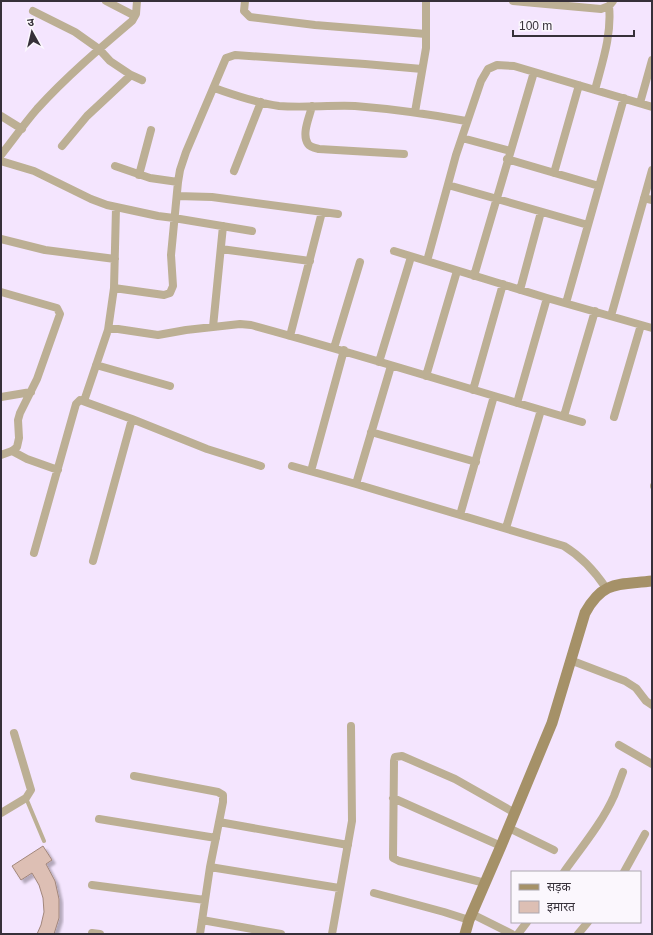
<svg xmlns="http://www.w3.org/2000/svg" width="653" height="935" font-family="Arial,'Noto Sans Devanagari',sans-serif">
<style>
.building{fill:#ddbfb4;stroke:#a1867b;filter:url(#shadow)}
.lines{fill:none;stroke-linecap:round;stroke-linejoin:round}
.lane{stroke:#bcaf94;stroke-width:4}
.street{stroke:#bcaf94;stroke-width:8}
.secondary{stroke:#a59168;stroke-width:11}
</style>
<defs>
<filter id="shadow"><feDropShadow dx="3.5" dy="3.5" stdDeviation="1" flood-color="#0004"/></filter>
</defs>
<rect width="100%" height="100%" fill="#f4e5fe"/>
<!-- building -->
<path class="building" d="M43 846 52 860 46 864 55 881 59 899V918L54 934H37L41 925 44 912 43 898 39 885 32 873 21 880 12 866Z"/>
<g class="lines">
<!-- lane -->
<path class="lane" d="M652 487V485
M26 798 44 841"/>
<!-- street -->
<path class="street" d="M106 1 135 16
M245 1 244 11 250 17 315 25 426 34
M513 1 601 9 609 6 613 1
M33 11 75 32 99 49 110 61 131 75 142 80
M214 88C235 95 256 103 279 106 304 108 329 105 355 106 392 109 429 114 466 121
M595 90C602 63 612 35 609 6
M640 103 652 60
M312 106C310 116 301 134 308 144 310 147 315 148 319 149L404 154
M415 112 426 48V1
M1 116 22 129
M462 138 510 151
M62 146 87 116 131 75
M1 155C13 140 24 124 37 109 66 77 99 49 132 21L136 14 137 1
M507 159 599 186
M1 161 34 171 91 199 107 205 158 216 174 218 252 231
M115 166 150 178 178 182
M234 171 261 102
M554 173 579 85
M139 175 151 130
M448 185 588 225
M177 196 212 197 338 214
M644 198 652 200
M1 239 45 250 115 259
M221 249 310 261
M394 251 547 298 652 328
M427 261 456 155 481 81 488 69 497 65 514 66 652 107
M474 276 534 72
M114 288 164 295 170 293 173 286 171 255 178 182 180 170 186 152 226 58 235 55 365 64 422 69
M520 290 541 212
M1 292 57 308 60 314 37 379 20 413 18 420 19 438 17 447 12 451 1 455
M566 303 624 98
M611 316 652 170
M213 327 223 226
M108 330 114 288 116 208
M290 336 322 212
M334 348 360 262
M379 362 411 257
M96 365 170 386
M426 376 457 271
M473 390 503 284
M1 397 31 392
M84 401 108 330 111 329H118L158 335 186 330 240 324 251 325C362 355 472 390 582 422
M517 403 547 298
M564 416 595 311
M614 417 641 325
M371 432 476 462
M12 451 27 459 58 470
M292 466 356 484 564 546C582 557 594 570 606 588
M311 471 344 350
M356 484 391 366
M460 515 494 396
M506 528 541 410
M34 553 76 404 80 400 132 419 207 449 261 466
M93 561 132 419
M570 660 625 681 636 688 646 701 652 705
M619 745 652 764
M134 776 218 792 223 795V802L210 867 200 934
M393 798 501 846
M1 813 26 798 31 790 14 733
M99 819 216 838
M219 822 348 845
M509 828 554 850
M210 867 339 888
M564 872C581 848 602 823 614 796 617 788 620 780 623 772
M624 872 645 834
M485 883 399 861 393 858 394 761 395 757 402 756 455 779 515 813
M92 885 205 900
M374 893 444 912 469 920
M472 914 512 934
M202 920 281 934
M92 933 100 934
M332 934 352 821 351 726
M518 934 527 922
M578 934 588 922"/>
<!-- secondary -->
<path class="secondary" d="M465 934 469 920 501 846 552 723 585 613C603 580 619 585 652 581"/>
</g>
<!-- border -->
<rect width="653" height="935" fill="none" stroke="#363039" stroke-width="4"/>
<!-- legend -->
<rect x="511" y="871" width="130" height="52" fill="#fbf7fd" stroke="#aca7af"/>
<rect x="519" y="884" width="20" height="6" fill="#a59168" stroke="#aca7af"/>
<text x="547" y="891" font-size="12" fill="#363039">सड़क</text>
<rect x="519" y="901" width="20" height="12" fill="#ddbfb4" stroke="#aca7af"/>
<text x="547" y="911" font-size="12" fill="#363039">इमारत</text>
<!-- north arrow -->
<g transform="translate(32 32) rotate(352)" stroke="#fbf7fd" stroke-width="3" paint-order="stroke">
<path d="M0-3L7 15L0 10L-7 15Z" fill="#363039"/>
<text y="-6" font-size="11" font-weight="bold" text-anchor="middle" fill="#363039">उ</text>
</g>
<!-- scale -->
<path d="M513 30v6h121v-6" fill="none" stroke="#363039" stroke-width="2"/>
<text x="519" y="30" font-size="12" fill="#363039" stroke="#fbf7fd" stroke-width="3" paint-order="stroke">100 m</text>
</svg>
